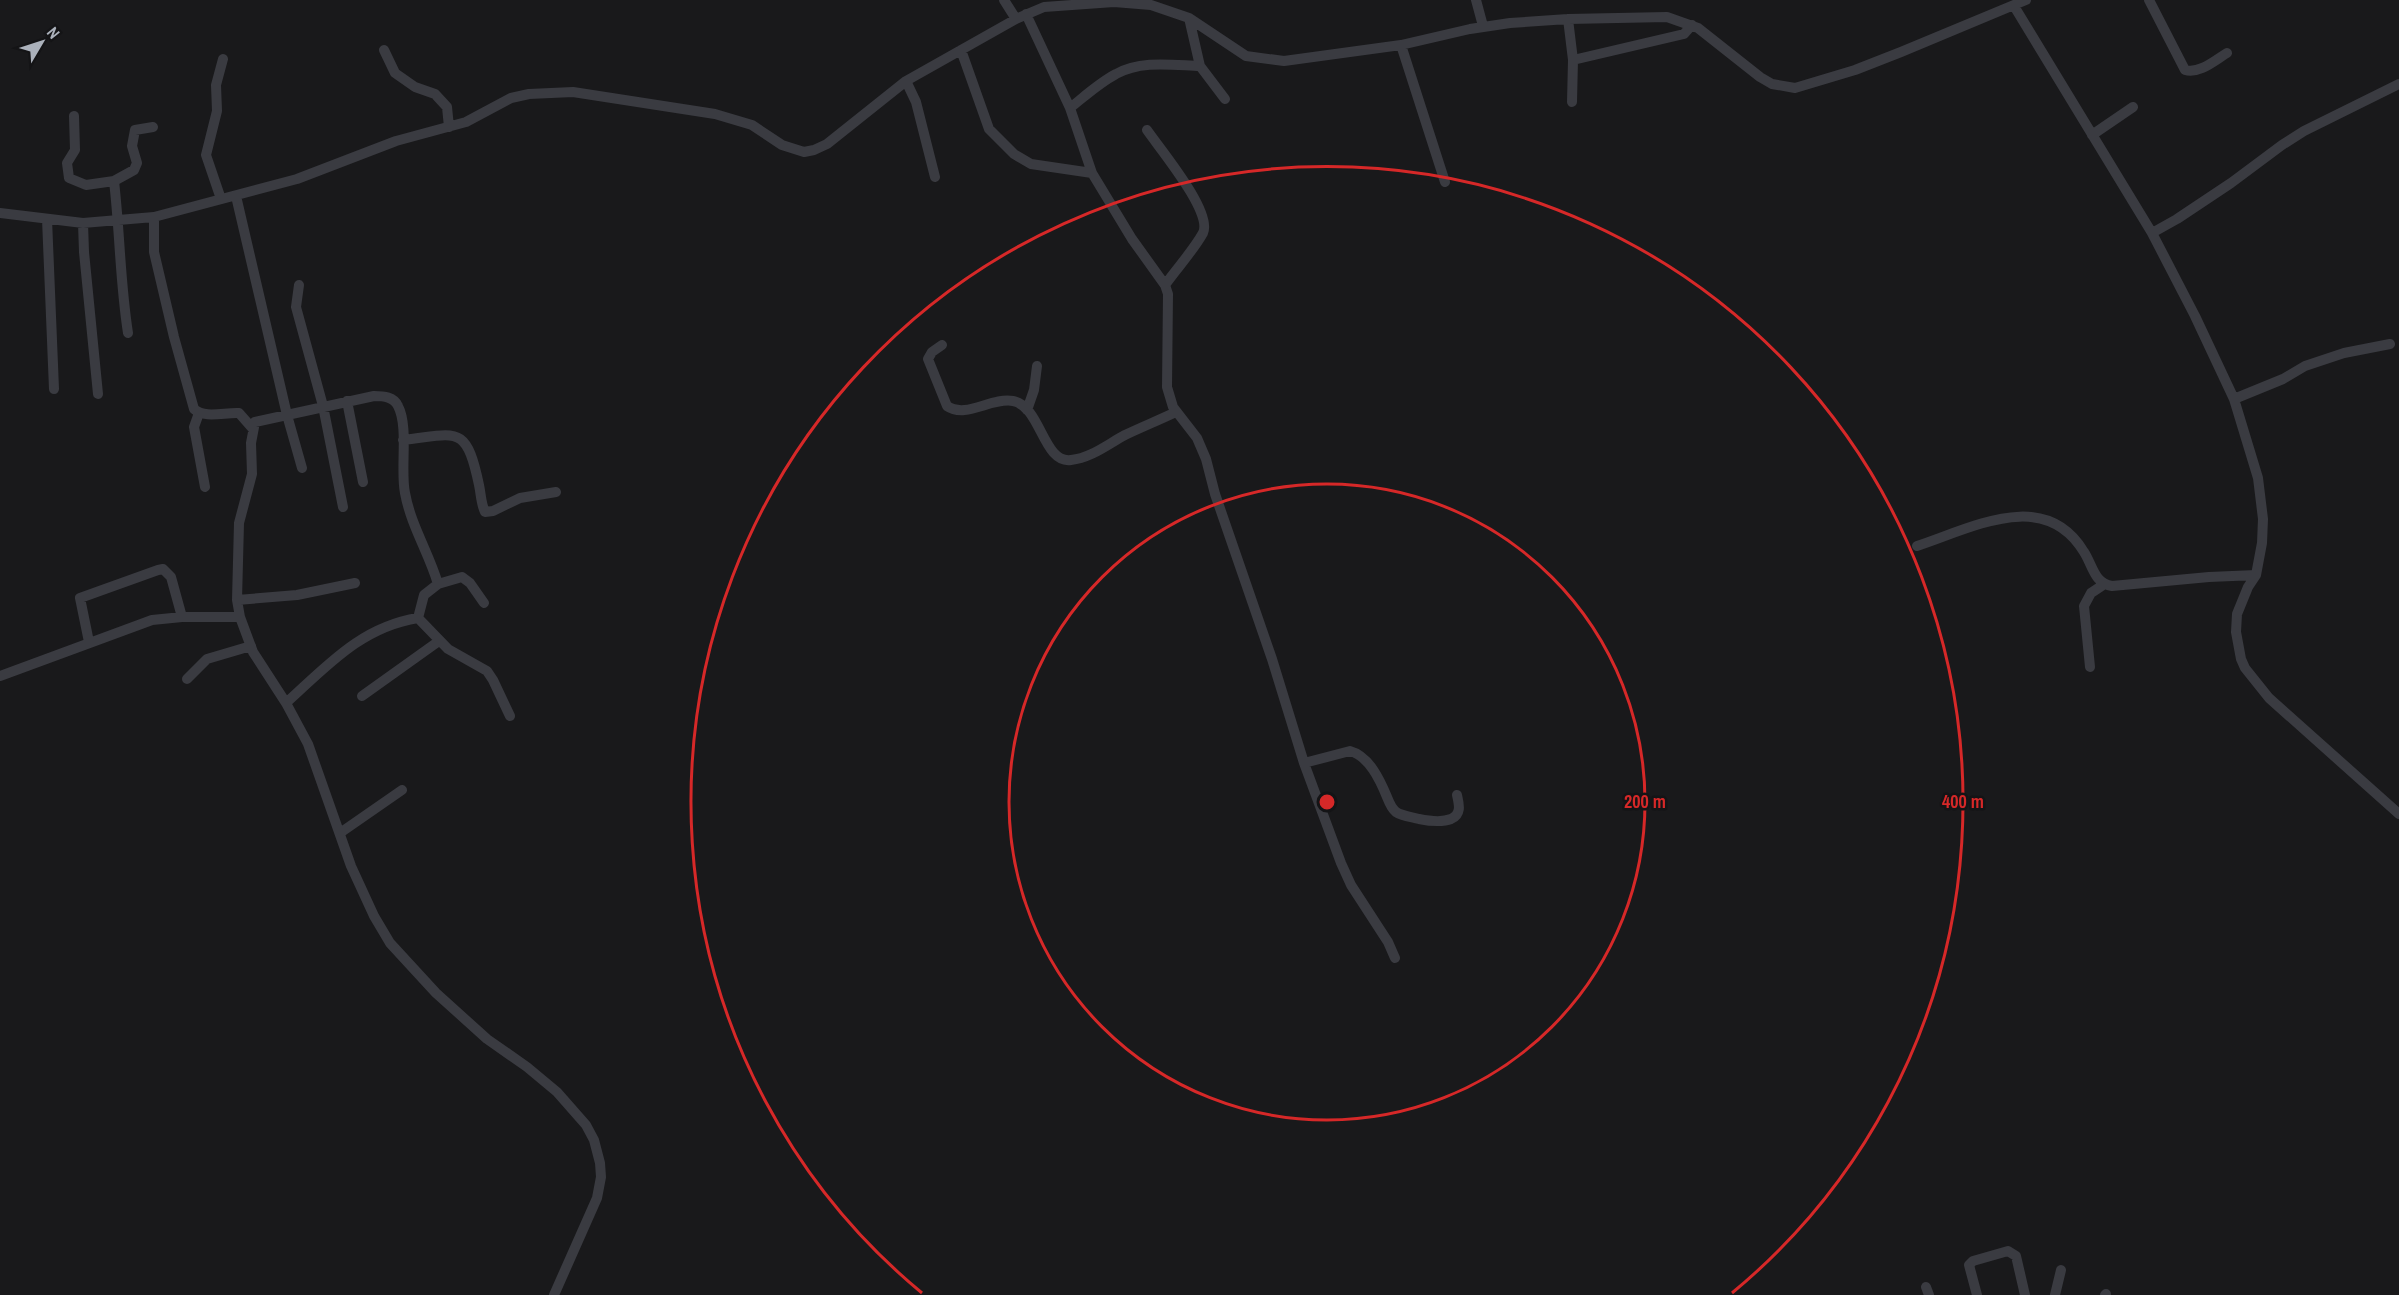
<svg xmlns="http://www.w3.org/2000/svg" width="2399" height="1295" font-family="'Archivo Narrow',sans-serif">
<style>
.lines{fill:none;stroke-linecap:round;stroke-linejoin:round}
.minor{stroke:#3a3b41;stroke-width:10}
.ring{fill:none;stroke:#d62828;stroke-width:3}
.centre{fill:#d62828;stroke:#141416;stroke-width:3}
.ring-label{font-size:18px;text-anchor:middle;font-weight:bold;fill:#d62828;stroke:#141416;stroke-width:5;stroke-linejoin:round;paint-order:stroke}
</style>
<rect width="100%" height="100%" fill="#19191b"/>
<g class="lines">
<!-- minor -->
<path class="minor" d="M1004 0 1016 19
M1476 0 1483 26
M2149 0 2185 70C2200 74 2215 60 2227 53
M2014 6 2152 233 2195 316 2234 399 2258 478 2263 519 2262 543 2256 575 2248 587 2237 614 2236 632 2241 659 2245 668 2269 698 2399 814
M1026 14 1070 108 1092 173 1132 239 1165 285 1168 294 1167 387 1173 407 1197 438 1206 459 1215 494 1272 659 1304 763 1341 863 1351 885 1388 942 1395 958
M1189 18 1200 66 1225 99
M1568 19 1573 60 1684 34 1692 25
M1401 45 1445 182
M384 50 395 73 415 87 435 94 447 107 449 127
M961 50 989 129 1014 154 1031 164 1092 173
M906 81 916 102 935 177
M1572 102 1573 60
M1070 108C1085 96 1099 83 1116 74 1141 60 1172 65 1200 66
M74 116 75 150 67 163 69 178 86 185 114 181
M1147 130C1160 149 1213 212 1203 233 1193 251 1177 268 1165 285
M2092 135 2133 107
M236 196 287 415 374 396C384 396 394 397 398 406 409 427 400 469 405 493 411 526 429 553 438 584L424 595 418 618 448 649 487 671 493 680 510 716
M221 199 206 155 217 111 216 85 223 59
M0 213 83 223 154 217 297 179 396 141 466 122 511 98 529 94 573 92 715 114 752 125 782 145 804 152 814 150 827 144 906 81 1016 19 1044 7 1114 2 1151 5 1189 18 1246 56 1284 61 1401 45 1470 29 1510 23 1568 19 1667 17 1698 28 1760 77 1772 84 1795 88 1855 70 1901 52 2026 0
M154 217V252L174 337 194 409C205 419 225 412 239 413L253 429
M47 219 54 389
M83 223 84 252 98 394
M2152 233 2177 219 2231 183 2282 145 2304 131 2399 84
M299 285 296 307 323 406 343 507
M128 333C120 282 120 233 114 181L134 170 137 163 132 146 135 130 153 127
M942 345 932 352 928 359 947 406C966 419 991 397 1013 401 1041 406 1043 464 1071 460 1091 458 1108 444 1125 435 1142 427 1159 420 1176 412
M2234 399 2283 379 2305 366 2344 353 2390 344
M347 401 363 482
M1027 410 1034 390 1037 366
M199 413 194 427 205 487
M403 440C457 434 466 423 479 485 481 494 481 504 485 512L493 511 520 498 556 492
M302 468 287 415 255 422 251 443 252 474 239 523 237 600 240 617 253 652 286 703 308 744 351 866 374 916 390 943 436 993 487 1039 527 1067 557 1092 586 1125 594 1140 600 1163 601 1177 597 1198 554 1295
M1917 546C1972 528 2045 487 2084 552 2093 566 2094 583 2112 586L2209 577 2256 575
M438 584 462 577 470 583 484 603
M237 600 297 595 355 583
M89 642 80 598 158 570 163 569 171 577 182 617
M2090 667 2084 606 2091 593 2103 585
M0 676 152 620 182 617H240
M187 679 207 659 251 646
M362 696 439 641
M286 703C327 666 361 627 418 618
M1304 763 1350 751C1369 756 1380 780 1387 797 1389 802 1391 808 1396 812 1402 816 1412 817 1419 819 1429 821 1441 823 1451 819 1462 814 1459 804 1457 795
M340 833 402 790
M1926 1287 1929 1295
M1977 1295 1969 1265 1973 1261 2008 1251 2016 1256 2025 1295
M2055 1295 2061 1270
M2105 1295 2106 1294"/>
</g>
<!-- distance rings -->
<g class="ring">
<circle cx="1327" cy="802" r="318"/>
<path d="M922 1293A636 636 0 1 1 1732 1293"/>
</g>
<circle cx="1327" cy="802" r="9" class="centre"/>
<g class="ring-label">
<text x="1645" y="808">200 m</text>
<text x="1963" y="808">400 m</text>
</g>
<!-- north arrow -->
<g transform="translate(42 42) rotate(51)" stroke="#141416" stroke-width="4.5" paint-order="stroke">
<path d="M0-4.5L10 22L0 15L-10 22Z" fill="#abb1bb"/>
<text y="-9" font-size="16" font-weight="bold" text-anchor="middle" fill="#abb1bb">N</text>
</g>
</svg>
